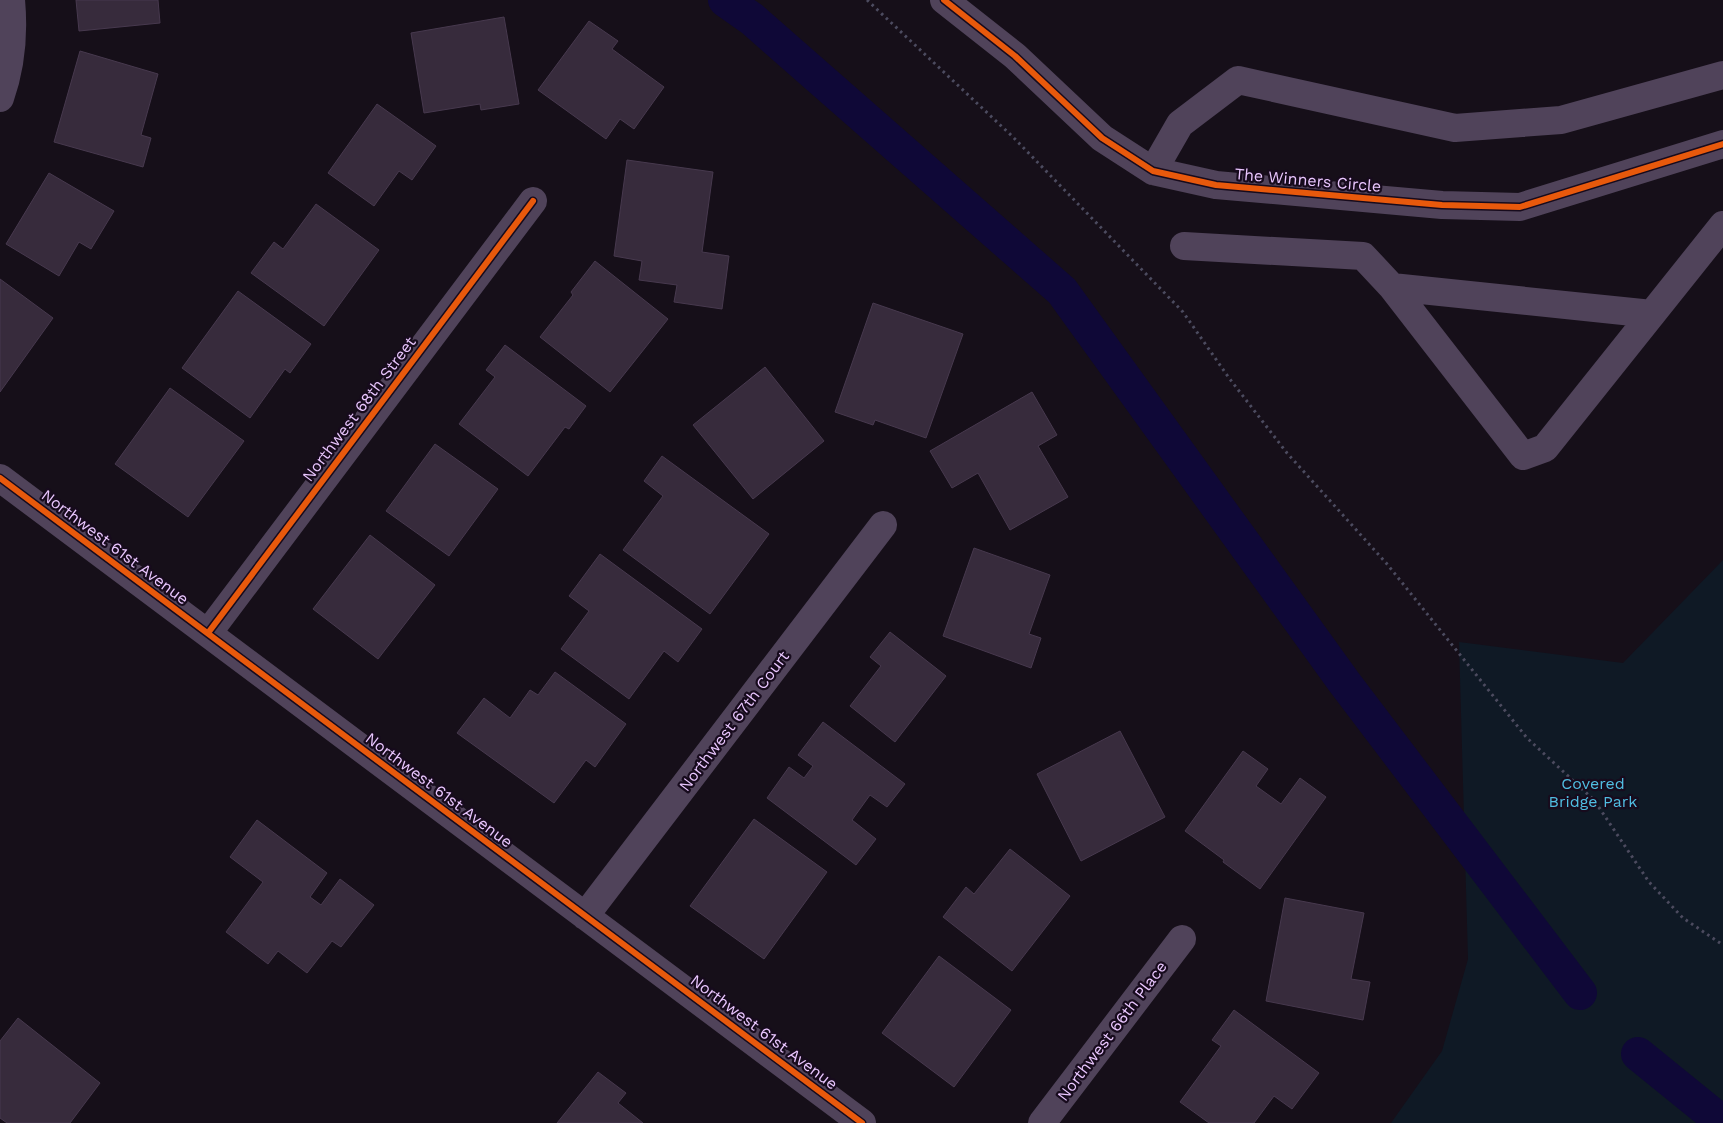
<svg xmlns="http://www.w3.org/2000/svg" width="1723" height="1123" font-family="'Work Sans',sans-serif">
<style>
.green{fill:#0f1925}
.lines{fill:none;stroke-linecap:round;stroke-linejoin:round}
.canal{stroke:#0f0837;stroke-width:34}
.building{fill:#372b3c;stroke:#47394e}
.path{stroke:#4c4b5f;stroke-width:3;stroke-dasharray:2.5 4;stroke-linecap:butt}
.minor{stroke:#50435a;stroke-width:28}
.cycleway-casing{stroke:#170b1d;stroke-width:9}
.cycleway{stroke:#e8590c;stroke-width:6}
.labels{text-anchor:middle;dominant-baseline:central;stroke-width:4.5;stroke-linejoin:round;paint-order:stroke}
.street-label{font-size:16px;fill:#eac7ff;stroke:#170b1d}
.park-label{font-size:16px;fill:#50bde1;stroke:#170b1d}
</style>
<rect width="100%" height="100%" fill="#160f19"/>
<!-- green -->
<path class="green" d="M1723 560V1123H1391L1442 1051 1468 959 1459 642 1623 663Z"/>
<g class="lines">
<!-- canal -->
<path class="canal" d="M725 0 752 19 1062 291 1344 682 1580 993
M1638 1054 1723 1123"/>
</g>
<!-- building -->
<path class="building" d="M76 0H158L160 23 79 31Z
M504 17 519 104 481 110 480 104 424 113 411 33Z
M589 21 618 41 612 49 664 87 634 129 620 119 606 139 538 90Z
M80 51 158 74 141 135 151 138 143 167 54 142Z
M377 104 436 146 412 180 399 171 374 206 328 173Z
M627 160 713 172 702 252 729 256 722 309 674 302 677 285 639 280 642 261 614 256Z
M49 173 114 211 91 249 79 242 59 276 6 244Z
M316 204 379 250 324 326 251 273 274 242 283 249Z
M595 261 668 319 610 392 540 337 573 295 571 292Z
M0 279 53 318 0 392Z
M238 291 311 344 290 373 285 369 250 418 182 368Z
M873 303 963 334 926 438 875 420 873 425 835 412Z
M505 345 586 406 569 429 565 427 528 476 459 424 495 377 486 370Z
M765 367 824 441 753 499 693 425Z
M170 388 244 441 188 517 115 464Z
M1032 392 1057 435 1038 446 1068 497 1010 530 978 473 952 488 930 451Z
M435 444 498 489 449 556 386 511Z
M662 456 769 534 710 614 623 550 663 496 644 481Z
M370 535 435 585 378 659 313 609Z
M974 548 1050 575 1029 634 1041 638 1031 668 943 636Z
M600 554 702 629 678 662 664 651 629 699 561 649 589 611 569 596Z
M890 632 946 676 895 742 850 706 881 666 870 657Z
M555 672 626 724 595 767 586 760 554 803 457 733 484 698 510 718 530 690 538 695Z
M823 722 905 784 887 807 870 795 852 820 876 839 856 865 767 798 789 767 804 778 813 766 798 755Z
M1120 731 1165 817 1081 861 1037 774Z
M1243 751 1268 769 1256 786 1281 804 1300 778 1326 797 1260 889 1223 862 1224 860 1185 831Z
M754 819 827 872 764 959 690 906Z
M257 820 327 873 310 897 321 905 340 879 374 905 341 947 332 941 307 973 278 951 268 964 226 932 263 882 230 857Z
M1010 849 1070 896 1012 971 943 917 966 887 974 894Z
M1285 898 1364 913 1351 979 1370 982 1363 1020 1266 1001Z
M939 956 1011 1010 954 1087 882 1033Z
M1234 1010 1319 1073 1292 1109 1274 1096 1254 1123H1209L1180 1102 1221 1046 1212 1040Z
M18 1018 100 1083 70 1123H7L0 1118V1041Z
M598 1072 626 1093 618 1103 643 1123H557Z"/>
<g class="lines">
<!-- path -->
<path class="path" d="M867 0 1013 137 1183 312 1229 378 1287 453 1387 564 1527 738 1594 800 1649 882 1683 918 1723 945"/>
<!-- minor -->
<path class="minor" d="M944 0 1015 56 1102 138 1153 171 1216 185 1442 205 1520 207 1723 144
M0 98C11 67 14 32 11 0
M1153 171 1180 124 1238 80 1455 128 1561 120 1723 75
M1184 246 1363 256 1392 287 1652 314
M1392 287 1523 456 1545 448 1723 225
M0 478 862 1123
M208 633 533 201
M585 916 883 525
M1042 1123 1182 939"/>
<defs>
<path id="cycleway" d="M944 0 1015 56 1102 138 1153 171 1216 185 1442 205 1520 207 1723 144
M0 478 862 1123
M208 633 533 201"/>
</defs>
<!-- cycleway casing -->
<use href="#cycleway" class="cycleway-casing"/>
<!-- cycleway -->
<use href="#cycleway" class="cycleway"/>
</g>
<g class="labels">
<!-- street labels -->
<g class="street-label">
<text transform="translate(1308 180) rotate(5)">The Winners Circle</text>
<text transform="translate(359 409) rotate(-53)">Northwest 68th Street</text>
<text transform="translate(115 547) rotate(37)">Northwest 61st Avenue</text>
<text transform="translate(734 721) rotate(-53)">Northwest 67th Court</text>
<text transform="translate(439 790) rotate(37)">Northwest 61st Avenue</text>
<text transform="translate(1112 1031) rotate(-53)">Northwest 66th Place</text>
<text transform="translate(764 1032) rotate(37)">Northwest 61st Avenue</text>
</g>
<!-- park labels -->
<g class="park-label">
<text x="1593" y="783">Covered<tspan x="1593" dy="18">Bridge Park</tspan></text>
</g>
</g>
</svg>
